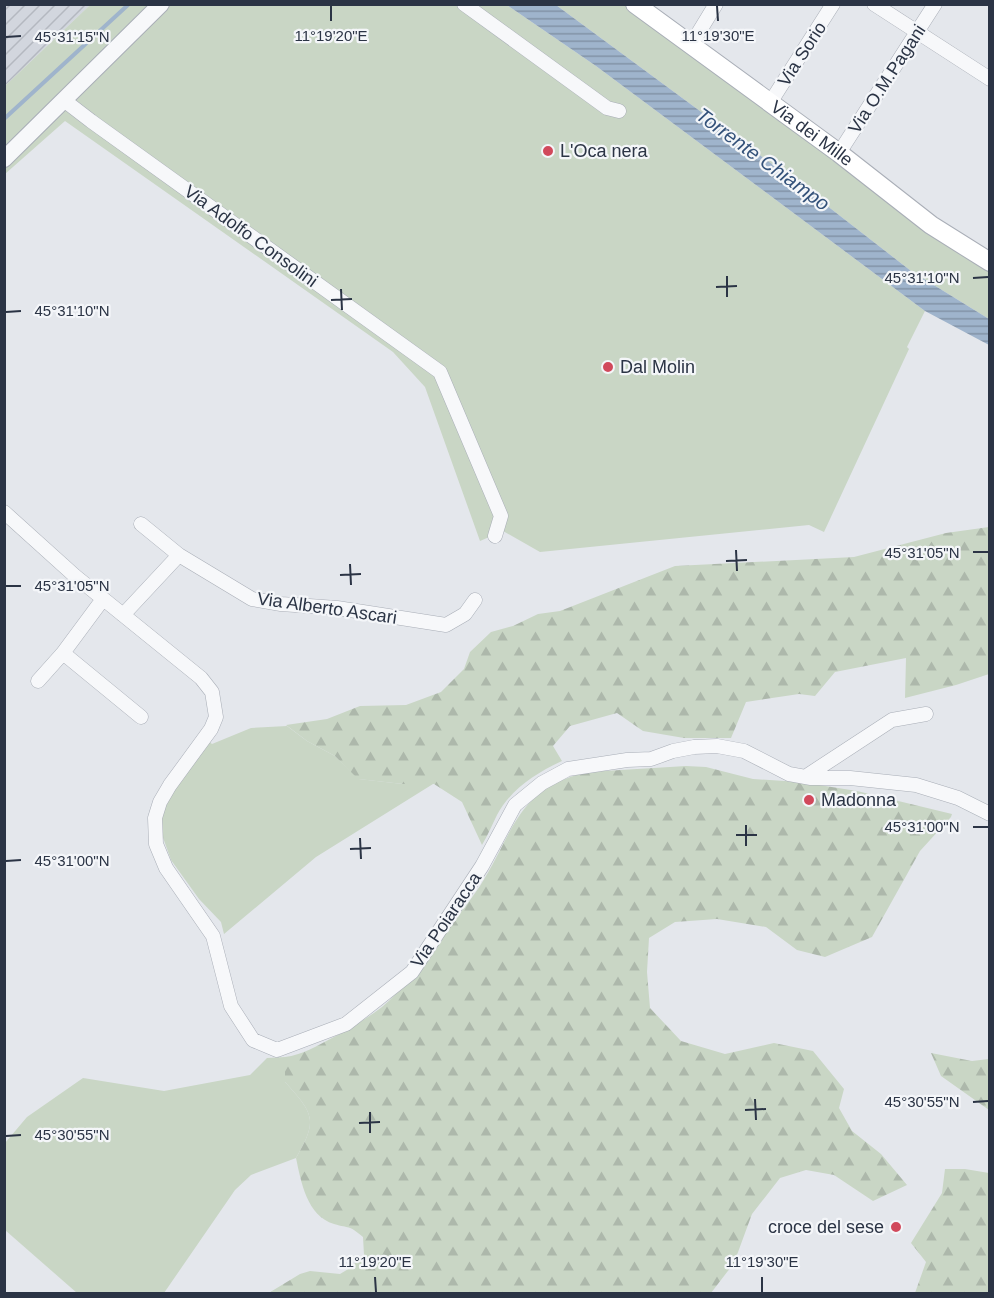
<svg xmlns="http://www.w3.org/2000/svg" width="994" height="1298" font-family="Arial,sans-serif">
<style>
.industrial{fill:url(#industrial-furrows)}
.green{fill:#c9d6c5}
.forest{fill:url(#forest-firs)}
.water{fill:url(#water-rules)}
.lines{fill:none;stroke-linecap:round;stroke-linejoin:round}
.stream{stroke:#9fb4cc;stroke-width:4}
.minor-casing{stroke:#a9aeb7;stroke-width:15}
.tertiary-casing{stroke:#a9aeb7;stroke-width:18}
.secondary-casing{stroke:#a9aeb7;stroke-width:20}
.minor{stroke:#f7f8fa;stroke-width:14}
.tertiary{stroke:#f7f8fa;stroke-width:16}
.secondary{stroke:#fff;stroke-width:18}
.ticks{fill:none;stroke:#2b3445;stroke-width:2}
.poi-dot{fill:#d1495b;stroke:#f4f6f9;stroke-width:2}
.labels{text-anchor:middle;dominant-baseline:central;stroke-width:4.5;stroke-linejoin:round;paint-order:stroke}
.street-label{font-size:18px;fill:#2b3445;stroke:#f4f6f9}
.poi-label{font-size:18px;fill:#2b3445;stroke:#f4f6f9;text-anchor:start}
.water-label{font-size:20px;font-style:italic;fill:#34527a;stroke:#f4f6f9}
.ticks-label{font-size:15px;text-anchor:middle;fill:#2b3445;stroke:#f4f6f9;stroke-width:4.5;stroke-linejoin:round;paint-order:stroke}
</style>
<defs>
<pattern id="industrial-furrows" width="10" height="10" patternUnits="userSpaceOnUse" patternTransform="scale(1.5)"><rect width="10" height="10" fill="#d2d6de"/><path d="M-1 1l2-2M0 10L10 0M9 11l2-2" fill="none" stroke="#b4b8c0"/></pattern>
<pattern id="forest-firs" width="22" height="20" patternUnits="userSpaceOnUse" patternTransform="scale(1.5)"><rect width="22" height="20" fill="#c9d6c5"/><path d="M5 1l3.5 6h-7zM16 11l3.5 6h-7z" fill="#adb8ab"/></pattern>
<pattern id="water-rules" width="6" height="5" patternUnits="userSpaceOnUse" patternTransform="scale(1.5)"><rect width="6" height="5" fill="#9fb4cc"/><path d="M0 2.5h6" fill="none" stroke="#8293a7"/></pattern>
</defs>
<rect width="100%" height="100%" fill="#e4e7ec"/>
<!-- industrial -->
<path class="industrial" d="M5 4H90V5L5 86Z"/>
<!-- green -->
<path class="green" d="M90 5H507L596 66 925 311 907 347 909 349 824 532 809 525 540 552 503 531 480 541 425 387 393 352 65 121 5 174V86Z
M556 5H635L989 262V319L911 271 799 184Z
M287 726 307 741 335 756 359 779 403 784H433L316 857 224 934 221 922 199 899 171 860 161 832 160 802 205 738 212 744 251 728Z
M285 1057V1082C314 1114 318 1120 296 1158L251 1175 235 1190 164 1293H77L5 1230V1143L27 1117 83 1078 164 1091 250 1075 267 1058Z"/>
<!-- forest -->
<path class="forest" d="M989 527V674L956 685 905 698 906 658 835 672 815 696 799 694 746 702 731 738H684L643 731 617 713 570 726 553 746 562 761C536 773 511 789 497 815 492 825 488 835 482 845L462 802 434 784H403L358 779 335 756 307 741 286 725 327 719 360 706 406 705 441 692 464 669 470 652 491 632 513 626 538 614 560 611 675 566 854 557 946 533Z
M686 766 706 767 753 779 800 782 857 791 952 814 951 817 920 851 872 937 825 957 797 950 766 927 717 919 675 922 649 938 647 972 650 1008 681 1041 725 1054 774 1043 813 1051 844 1089 839 1108 852 1131 881 1154 907 1185 873 1201 834 1175 806 1170 780 1178 752 1214 734 1263 711 1293 322 1294 321 1292 318 1294H267L300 1274 310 1271 340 1274 350 1268 364 1255 363 1237C348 1224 350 1229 334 1224 307 1216 301 1182 296 1158 318 1120 314 1114 285 1082V1057C302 1055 317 1046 332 1038 349 1029 366 1019 382 1007 405 988 423 960 441 937 454 920 468 904 480 886 514 833 516 788 588 772Z
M931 1053 972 1061 989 1059V1110L941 1076Z
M945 1169H965L989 1173V1293H915L926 1262 911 1243 942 1193Z"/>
<!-- water -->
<path class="water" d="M507 5H556L799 184 911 271 989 319V345L925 311 596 66Z"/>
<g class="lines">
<!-- stream -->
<path class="stream" d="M4 119 129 4"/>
<defs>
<path id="minor" d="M464 4 607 108 619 111
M874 4 990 79
M691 45 716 4
M65 101 91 121 440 372 501 516 495 536
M770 103 833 4
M839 153 935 4
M4 512 75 576 201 678 212 692 216 717 211 729 170 785 160 802 155 818 156 844 166 868 213 936 231 1006 253 1040 277 1050 346 1024 412 972 482 866 515 805 542 783 568 769 627 760 651 759 673 751 694 747 717 746 744 751 789 774 811 778H850L916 785 958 798 990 814
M141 524 179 555
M103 599 63 653 141 717
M123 615 179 555 252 599 281 604 337 608 446 625 465 614 475 600
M38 681 63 653
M805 777 892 720 926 714"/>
<path id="tertiary" d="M4 159 161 4"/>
<g id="secondary">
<path id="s1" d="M635 4 839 153 931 225 990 262"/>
</g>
</defs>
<!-- minor casing -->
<use href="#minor" class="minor-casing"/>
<!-- tertiary casing -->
<use href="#tertiary" class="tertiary-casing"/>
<!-- secondary casing -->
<use href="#secondary" class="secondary-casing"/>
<!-- minor -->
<use href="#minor" class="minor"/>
<!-- tertiary -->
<use href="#tertiary" class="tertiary"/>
<!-- secondary -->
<use href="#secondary" class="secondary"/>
</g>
<!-- ticks -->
<path class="ticks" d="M331 6V21M717 6 718 21M6 37 21 36M727 276V297M973 278 988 277M716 287 737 286M341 289 342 310M331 300 352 299M6 312 21 311M736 550 737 571M973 552H988M726 561 747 560M350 564 351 585M340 575 361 574M6 586H21M746 825V846M973 827H988M736 835H757M360 838 361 859M350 849 371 848M6 861 21 860M755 1099 756 1120M973 1102 988 1101M745 1110 766 1109M370 1112V1133M359 1123 380 1122M6 1136 21 1135M375 1277 376 1292M762 1277V1292"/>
<!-- markers -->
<g class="poi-dot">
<circle cx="548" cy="151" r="6"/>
<circle cx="608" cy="367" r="6"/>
<circle cx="809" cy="800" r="6"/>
<circle cx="896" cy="1227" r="6"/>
</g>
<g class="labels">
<!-- street labels -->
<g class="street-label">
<text transform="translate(802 54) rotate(-57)">Via Sorio</text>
<text transform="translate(887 79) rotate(-57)">Via O.M.Pagani</text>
<text stroke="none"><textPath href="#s1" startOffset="219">Via dei Mille</textPath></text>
<text transform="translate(251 236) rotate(36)">Via Adolfo Consolini</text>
<text transform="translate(327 608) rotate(8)">Via Alberto Ascari</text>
<text transform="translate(446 920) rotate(-56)">Via Poiaracca</text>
</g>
<!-- poi labels -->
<g class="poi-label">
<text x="560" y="151">L'Oca nera</text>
<text x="620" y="367">Dal Molin</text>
<text x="821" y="800">Madonna</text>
<text x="884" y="1227" text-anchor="end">croce del sese</text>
</g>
<!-- water labels -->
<g class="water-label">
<text transform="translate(763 159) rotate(36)">Torrente Chiampo</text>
</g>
</g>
<g class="ticks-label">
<text x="331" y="41">11°19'20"E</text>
<text x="718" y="41">11°19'30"E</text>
<text x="72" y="42">45°31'15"N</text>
<text x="922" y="283">45°31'10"N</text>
<text x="72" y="316">45°31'10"N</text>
<text x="922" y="558">45°31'05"N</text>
<text x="72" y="591">45°31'05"N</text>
<text x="922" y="832">45°31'00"N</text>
<text x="72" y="866">45°31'00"N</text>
<text x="922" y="1107">45°30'55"N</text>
<text x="72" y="1140">45°30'55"N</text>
<text x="375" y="1267">11°19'20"E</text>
<text x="762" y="1267">11°19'30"E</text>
</g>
<!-- border -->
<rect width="994" height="1298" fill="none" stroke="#2b3445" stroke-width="12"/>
</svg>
